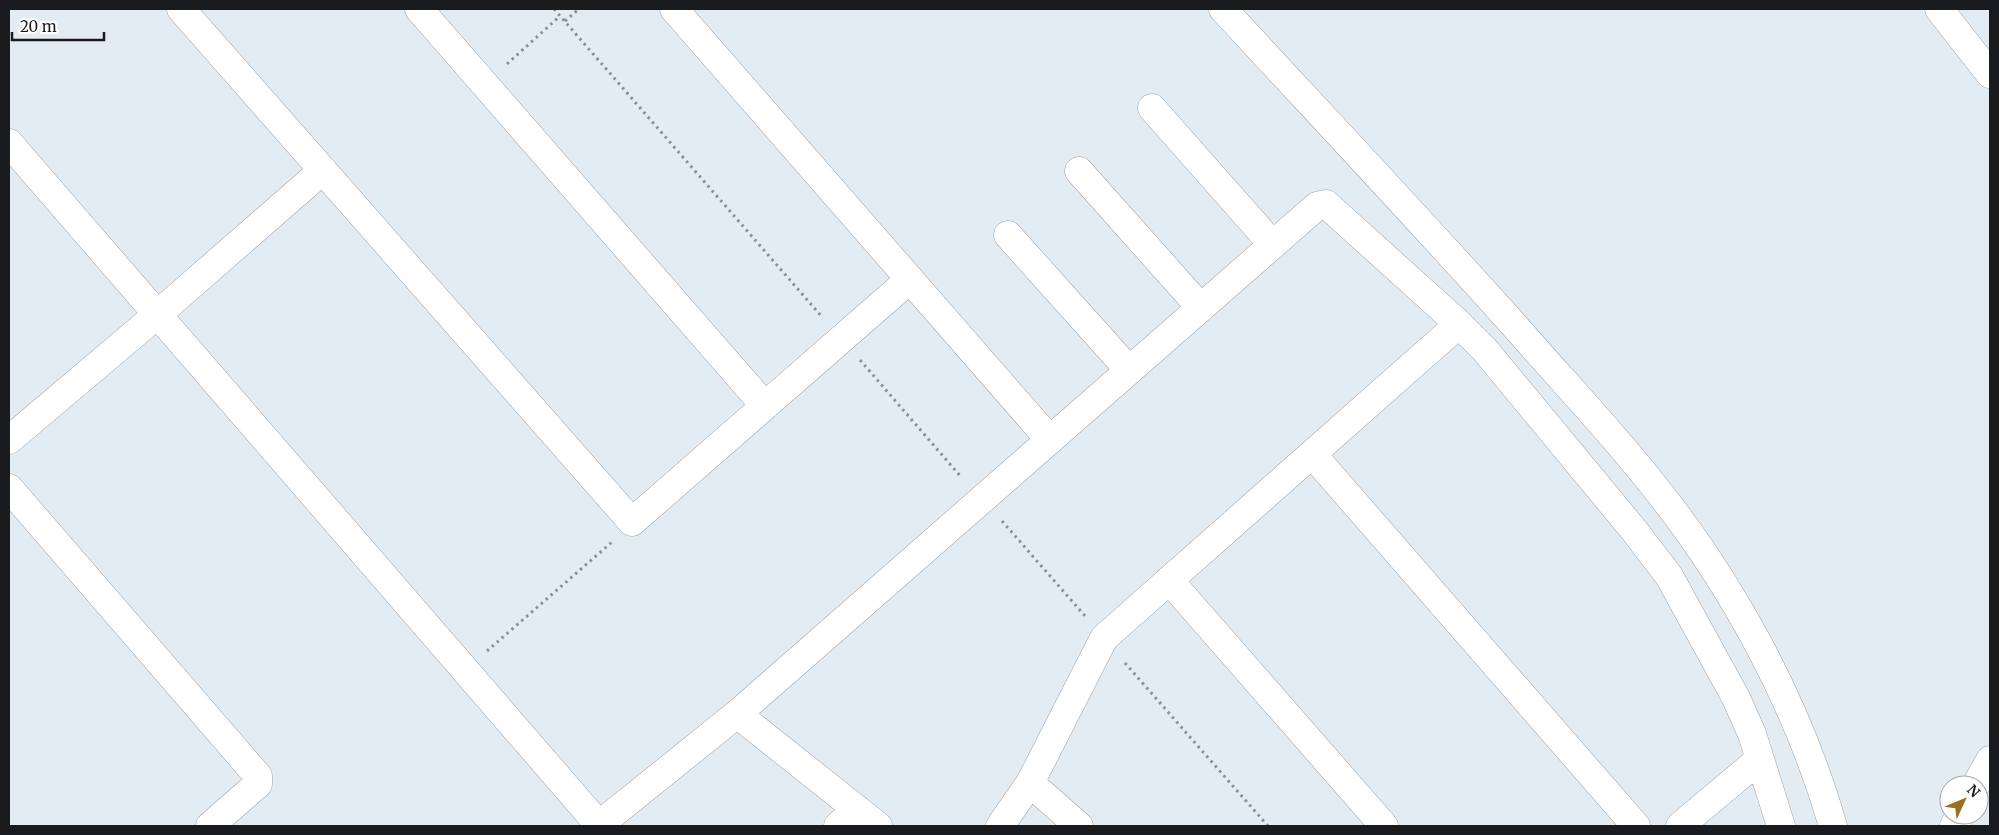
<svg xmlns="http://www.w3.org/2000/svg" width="1999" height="835" font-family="Merriweather,serif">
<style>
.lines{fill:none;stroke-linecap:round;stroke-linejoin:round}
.street-casing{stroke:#9ba2a9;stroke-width:29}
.secondary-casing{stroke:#9ba2a9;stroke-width:29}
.path{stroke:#8b9095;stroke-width:3;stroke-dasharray:2.5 4;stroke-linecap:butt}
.street{stroke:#fff;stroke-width:28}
.secondary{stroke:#fff;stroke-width:28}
</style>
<rect width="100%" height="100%" fill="#e4ecf3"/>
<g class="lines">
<defs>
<path id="street" d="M181 9 632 522 909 280
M419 9 765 406
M674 9 1050 440
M1223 9C1320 114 1418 218 1514 325 1559 377 1607 427 1650 481 1732 582 1797 702 1833 826
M1939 9 1990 74
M1152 108 1273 245
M1079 171 1201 308
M1008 235 1129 370
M9 440 158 314 323 170
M1312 454 1636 826
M9 488 258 776V784L210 826
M1169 580 1384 826
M737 714 878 826
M1030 783 1079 826
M1976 785 1990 760
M599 825 737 714 1317 206 1326 204 1459 324 1484 349 1633 529 1669 576 1736 698 1752 734 1781 826
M838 826 857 809
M1000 826 1030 783 1104 638 1459 324
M1680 826 1760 759
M1954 826 1960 815"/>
<path id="secondary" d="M9 143 600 826"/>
</defs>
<!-- street casing -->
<use href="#street" class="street-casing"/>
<!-- secondary casing -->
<use href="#secondary" class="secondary-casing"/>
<!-- path -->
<path class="path" d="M554 9 823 318
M565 21 579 9
M507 64 560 16
M860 360 962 478
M1002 521 1085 616
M487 651 612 542
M1125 663 1268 826"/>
<!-- street -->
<use href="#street" class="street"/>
<!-- secondary -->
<use href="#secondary" class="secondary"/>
</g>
<!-- border -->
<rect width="1999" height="835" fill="none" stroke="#191b1e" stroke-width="20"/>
<!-- north arrow -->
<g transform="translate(1964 800) rotate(46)"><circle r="24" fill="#ffffff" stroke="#a3a4a5"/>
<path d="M0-4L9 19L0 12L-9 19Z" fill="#99711d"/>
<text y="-8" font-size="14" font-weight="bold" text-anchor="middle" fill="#191b1e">N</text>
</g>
<!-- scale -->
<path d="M12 32v8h92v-8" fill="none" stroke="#191b1e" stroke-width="2.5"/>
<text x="20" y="32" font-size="15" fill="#191b1e" stroke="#ffffff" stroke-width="4" paint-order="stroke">20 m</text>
</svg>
